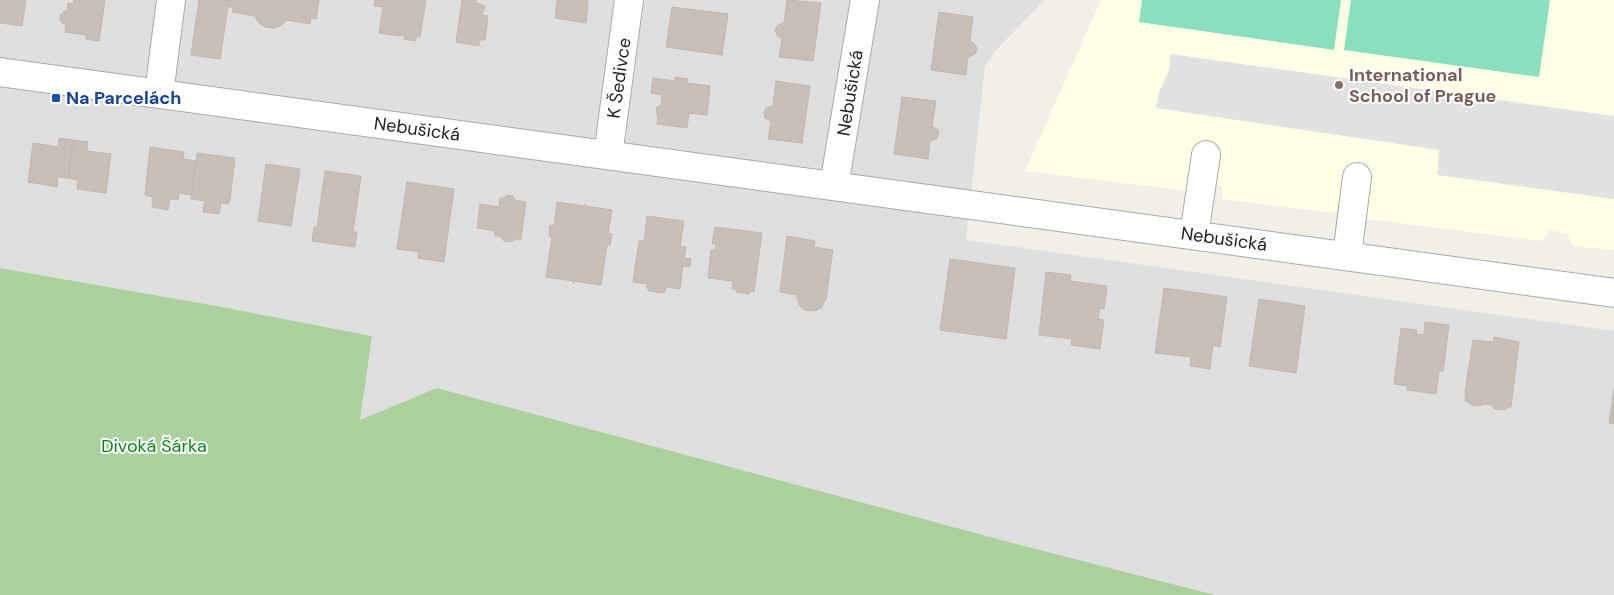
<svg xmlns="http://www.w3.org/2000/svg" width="1614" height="595" font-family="'DM Sans',sans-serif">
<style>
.residential{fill:#e0dfdf}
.education{fill:#ffffe5}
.forest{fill:#add19e}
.pitch{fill:#88e0be}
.parking{fill:#e2e2e2}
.building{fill:#c7bfb8;stroke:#c4b6ab}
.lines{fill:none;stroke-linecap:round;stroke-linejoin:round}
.minor-casing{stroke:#a9a9a9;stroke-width:30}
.minor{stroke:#fff;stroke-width:28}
.education-dot{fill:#8d6e63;stroke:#fff;stroke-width:2}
.transit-dot{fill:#1a4fb4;stroke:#fff;stroke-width:2}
.labels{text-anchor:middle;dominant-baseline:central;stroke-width:4;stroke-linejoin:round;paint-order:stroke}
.education-label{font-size:18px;font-weight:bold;fill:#785e54;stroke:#fff;text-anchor:start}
.street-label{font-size:18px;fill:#222;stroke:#fff}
.transit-label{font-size:18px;font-weight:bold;fill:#164399;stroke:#fff;text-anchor:start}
.park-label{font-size:18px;fill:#0c8416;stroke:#fff}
</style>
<rect width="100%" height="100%" fill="#f2efe9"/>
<!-- residential -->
<path class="residential" d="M0 0H1044L995 51 985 66 966 240 1614 331V595H1187L360 420 371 336 217 306 0 268Z"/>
<!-- education -->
<path class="education" d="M1101 0H1614V250L1572 246 1568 234 1550 230 1542 241 1367 219 1366 208 1338 205 1335 213 1223 199 1222 186 1192 182 1188 191 1025 171Z"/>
<!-- forest -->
<path class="forest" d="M0 268 217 306 372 336 360 420 437 388 1020 545 1215 595H0Z"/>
<!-- pitch -->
<path class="pitch" d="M1142 0H1341L1334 50 1139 22Z
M1351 0H1550L1539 77 1344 50Z"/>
<!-- parking -->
<path class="parking" d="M1171 54 1614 116V199L1437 175 1439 150 1156 108 1159 92 1169 70Z"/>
<!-- building -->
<path class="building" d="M0 0H26L22 26 0 23Z
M74 0H105L99 41 86 39V35L65 32 66 24H63L60 19 61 14 65 11H67L68 3 73 4Z
M199 0H229L220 59 191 55Z
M229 0H319L316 19 311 18 310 24 287 20 280 26 274 28 265 27 258 22 255 16 232 12 233 7H228Z
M375 0H426L420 37H416V41L404 39V35H400V36L379 33 383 7 374 6Z
M462 0H476V3L485 6 482 15 488 16 485 40H479V46L456 42Z
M557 0H588L586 23 555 18Z
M787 0 821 3 813 61 779 57 782 39 777 35 775 30 778 25 784 23Z
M672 7 728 14 722 55 666 47Z
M939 12 973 17 970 41 973 43 977 48 975 54 968 57 966 75 931 70Z
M675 77 688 79 687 83 710 86 707 115 689 113 687 128 657 124 658 116 656 113 657 107 661 105 662 95 651 93 653 78 675 81Z
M776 81 810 86 802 143 768 139 771 121 765 118 764 113 766 108 773 106Z
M902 97 936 101 932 126 938 130 939 134 936 139 930 141 928 159 894 154Z
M59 138 73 140 68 178 58 177 57 187 28 182 33 143 58 147Z
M73 140 88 142 87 151 111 154 106 193 77 189 78 180 68 178Z
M150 147 184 152 183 159 196 161 191 195 179 193 178 200 170 199 168 210 152 207 153 197 145 195Z
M197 153 235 158 230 200 228 204 221 203 219 214 203 212 205 201 191 199Z
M266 164 300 169 291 226 258 221Z
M325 171 361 176 353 232H357L355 247 312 241 314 227H317Z
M407 182 454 189 444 262 418 258 419 252 397 249Z
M507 195 513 196 515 200 526 202 521 239H516L510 242 504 241 499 236H495V231L477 228 480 204 499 207 500 198H504Z
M557 202 584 206 585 204V206L612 210 608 233 612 234 610 245H607L601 285 574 281 573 284V281L546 277 552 237 549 236 550 225 554 226Z
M647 216 684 221 680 246 686 247 684 258 691 259 690 267 683 266 680 289 666 287 665 291 663 293 649 291 647 288V284L633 282 639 241H644Z
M715 227 762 233 754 292 750 291 749 294 736 292V289H732L733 281 708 278 711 250H715L716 244H712Z
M787 236 815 241 814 247 833 250 826 299 821 308 815 311 804 310 800 306 796 295 780 292Z
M950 259 1015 268 1006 339 940 330Z
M1046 272 1071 275 1070 281 1107 286 1104 309 1100 308 1098 319 1104 320 1100 349 1071 345 1072 339 1039 335Z
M1164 288 1227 297 1220 347 1213 345 1210 369 1190 366 1191 357 1155 353Z
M1259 299 1305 306 1296 373 1249 366Z
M1425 322 1449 325 1443 371H1439L1436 394 1407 390 1408 386 1394 384 1401 328 1417 330 1416 334 1424 335Z
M1494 337 1519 342 1511 407H1508L1504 410 1495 409 1492 405 1483 404 1480 406 1471 405 1468 402 1465 401 1466 392H1465L1473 340 1493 342Z
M1614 389V424L1609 423Z"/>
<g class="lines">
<defs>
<path id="minor" d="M0 72 1614 293
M159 94 171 0
M608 155 629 0
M834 186 865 0
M1194 235 1206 155
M1347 256 1357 177"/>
</defs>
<!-- minor casing -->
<use href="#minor" class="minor-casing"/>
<!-- minor -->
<use href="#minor" class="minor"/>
</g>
<!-- markers -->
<circle class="education-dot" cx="1339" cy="85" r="5"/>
<rect class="transit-dot" x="51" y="93" width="10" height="10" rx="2.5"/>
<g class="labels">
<!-- education labels -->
<g class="education-label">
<text x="1349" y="75">International<tspan x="1349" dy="21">School of Prague</tspan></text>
</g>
<!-- street labels -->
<g class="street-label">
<text transform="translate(619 78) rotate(-82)">K Šedivce</text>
<text transform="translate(850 93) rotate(-81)">Nebušická</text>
<text transform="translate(417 129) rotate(8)">Nebušická</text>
<text transform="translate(1224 239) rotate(8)">Nebušická</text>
</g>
<!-- transit labels -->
<g class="transit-label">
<text x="66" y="98">Na Parcelách</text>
</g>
<!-- park labels -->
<g class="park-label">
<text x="154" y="446">Divoká Šárka</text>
</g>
</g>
</svg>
